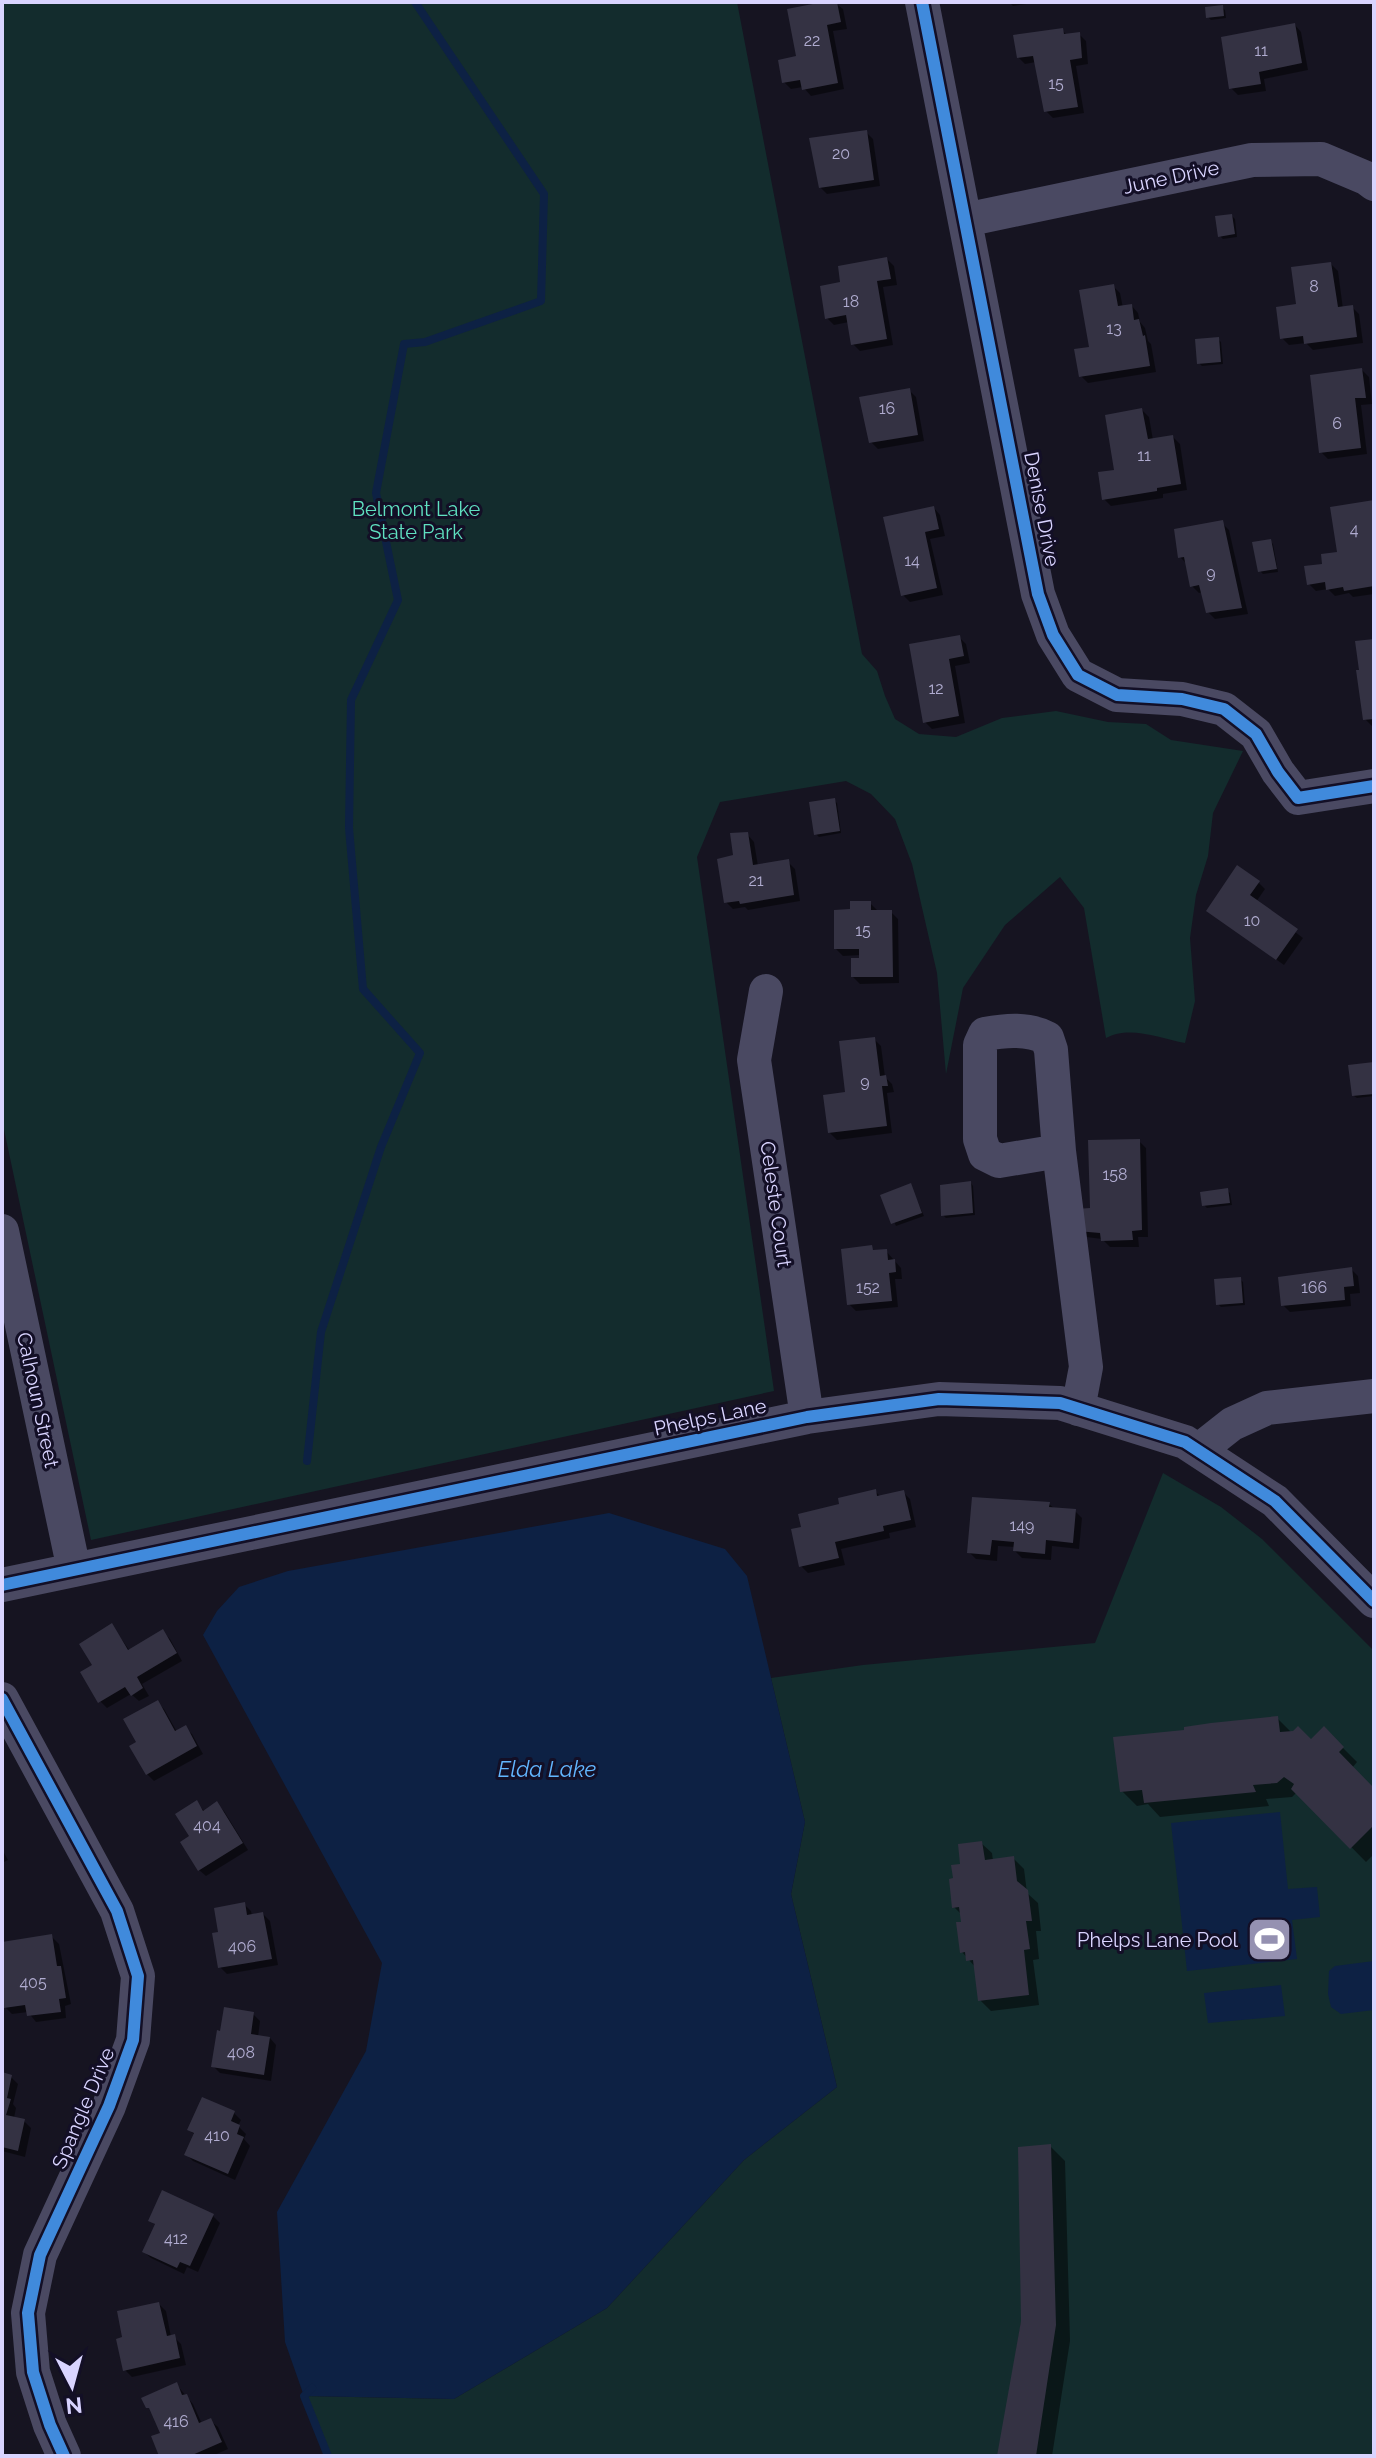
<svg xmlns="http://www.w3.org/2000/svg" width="1376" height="2458" font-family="Raleway,sans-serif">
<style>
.green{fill:#132c2d}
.water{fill:#0d2144}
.shadow{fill:#0007}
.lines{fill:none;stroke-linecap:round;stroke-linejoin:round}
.stream{stroke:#0d2144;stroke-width:8}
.building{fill:#343243}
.minor{stroke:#4a4962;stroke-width:34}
.cycleway-casing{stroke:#130f26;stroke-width:17}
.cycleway{stroke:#408adc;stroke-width:12}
.labels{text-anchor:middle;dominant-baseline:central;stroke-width:6;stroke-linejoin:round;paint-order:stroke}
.number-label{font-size:16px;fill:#b0acd0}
.street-label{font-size:20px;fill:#d9d4ff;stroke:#130f26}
.park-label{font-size:20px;fill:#5fe0c0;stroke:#130f26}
.poi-label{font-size:20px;fill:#d9d4ff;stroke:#130f26;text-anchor:end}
.water-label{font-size:22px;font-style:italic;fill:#62b6ff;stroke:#130f26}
</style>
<rect width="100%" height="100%" fill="#161421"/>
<!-- green -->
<path class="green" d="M2 2H737L862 654 877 671 885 696 895 719 919 734 956 737 1002 718 1056 711 1108 722 1146 724 1171 740 1243 751 1213 813 1208 856 1196 895 1190 938 1195 1001 1185 1043C1160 1038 1129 1025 1106 1038L1084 908 1060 877 1005 925 963 988 946 1074 937 973 912 864 895 819 871 794 846 781 720 802 697 857 774 1391 91 1540 2 1120Z
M1163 1473 1221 1507 1262 1539 1374 1651V2456H327L304 2396 454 2399 607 2308 744 2160 837 2087 791 1894 805 1822 771 1678 863 1665 1095 1643Z"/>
<!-- water -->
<path class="water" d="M609 1513 725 1549 747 1576 805 1822 791 1894 837 2087 744 2160 607 2308 454 2399 304 2396 285 2342 277 2212 366 2051 382 1963 203 1635 217 1611 239 1587 288 1571Z
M1280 1812 1288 1889 1317 1887 1320 1917 1292 1920 1297 1959 1187 1971 1171 1823Z
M1374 1961V2010L1341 2014 1331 2007 1328 1994 1329 1971 1335 1966Z
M1281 1985 1285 2016 1208 2023 1204 1993Z"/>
<!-- shadow -->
<path class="shadow" d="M834 2 843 9 847 29 833 31 844 89 811 96 803 87 791 89 784 82Z
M1009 2H1040L1013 6Z
M1222 7 1225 10 1226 18 1211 20 1208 17Z
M1295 25 1301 32 1308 70 1264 79 1266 91 1238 95 1231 88Z
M1062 30 1067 35 1079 34 1086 41 1088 64 1076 66 1084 113 1053 118 1046 111 1036 62 1025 64 1018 57Z
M866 132 873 139 880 186 827 194 820 187Z
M1232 216 1235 219 1237 237 1223 239 1220 236Z
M887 259 894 266 897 285 883 287 893 345 860 351 853 344 849 322 834 325 827 318 843 284Z
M1331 264 1338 271 1343 309 1352 307 1359 314 1363 343 1313 350 1306 343 1289 345 1282 338 1298 306Z
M1113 286 1120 293 1123 308 1132 306 1138 313 1140 322 1145 328 1148 341 1151 344 1156 372 1088 383 1081 376Z
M1218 339 1221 342 1223 364 1202 366 1199 363Z
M1362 370 1369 377 1372 404 1361 405 1367 454 1328 459 1321 452Z
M909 390 916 397 924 441 878 449 871 442Z
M1142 410 1149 417 1153 440 1173 437 1180 444 1187 490 1163 494V498L1111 506 1104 499Z
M1374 502V594L1353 597 1349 593 1335 596 1328 589 1316 591 1309 584 1324 565 1340 553Z
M934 508 940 515 945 536 930 539 943 595 910 602 903 595Z
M1222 523 1229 530 1248 614 1215 619 1208 612 1203 592 1199 593 1192 586 1187 564 1180 557Z
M1270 541 1273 544 1278 572 1263 574 1260 571Z
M959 637 966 644 970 663 955 666 965 723 932 729 925 722 912 646Z
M1374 641V726H1372L1365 719Z
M834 800 837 803 841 833 819 837 816 834Z
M747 834 754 842 758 866 788 862 795 869 800 901 748 910 745 907 733 909 726 902 735 857Z
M1259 883 1265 889 1256 902 1303 938 1284 965 1208 911Z
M870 903 877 910 891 912 898 919 899 983 860 984 853 977 861 955 843 956 836 949 852 911Z
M874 1039 881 1046 885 1077 892 1084 894 1092 887 1093 892 1133 837 1140 830 1133Z
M1374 1064V1096L1357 1098 1354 1096Z
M1139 1141 1146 1148 1148 1237H1138L1139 1247H1110L1102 1239 1086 1237 1079 1230Z
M971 1183 973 1186 975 1215 946 1218 943 1215Z
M910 1185 924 1216 896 1226 882 1196Z
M1227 1190 1230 1193 1232 1205 1207 1208 1204 1205Z
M871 1248 876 1252 886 1251 901 1268 902 1279H895L898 1307 856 1311 849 1304Z
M1351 1269 1358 1276 1360 1293 1350 1294 1351 1306 1290 1312 1283 1305Z
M1240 1279 1243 1282 1245 1305 1221 1307 1218 1304Z
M875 1491 881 1497 903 1492 910 1499 916 1527 889 1533 890 1538 841 1549 845 1565 808 1573 801 1566 803 1528 842 1506Z
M1049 1504 1055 1509 1075 1511 1082 1518 1079 1549 1052 1546 1051 1560 1022 1558 1015 1551V1547L998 1546 997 1561 976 1559 969 1552Z
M112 1626 130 1651 163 1632 170 1639 182 1661 142 1684 149 1696 139 1701 131 1694 107 1708 100 1701Z
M158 1703 164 1709 177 1732 185 1728 192 1734 203 1754 154 1781 147 1774 138 1743Z
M1277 1718 1293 1734 1311 1742 1324 1729 1357 1762 1352 1768 1374 1791V1854L1366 1862 1297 1792 1292 1797 1266 1799 1269 1806 1160 1817 1148 1804 1137 1806 1122 1791Z
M197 1803 205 1812 217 1804 224 1811 248 1850 206 1876 199 1870 192 1837Z
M981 1843 992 1853 993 1861 1013 1858 1024 1869 1027 1893 1038 1903 1041 1931H1036L1039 1959 1033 1960 1039 2005 991 2011 980 2000 976 1968 962 1952 963 1924 962 1915 954 1907 955 1880 963 1865Z
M2 1849 8 1860 2 1863Z
M244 1904 251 1911 252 1916 263 1914 270 1921 278 1965 227 1974 220 1967 221 1933Z
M52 1937 59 1944 71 2004 65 2006 66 2018 36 2022 28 2012 12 2014 5 2007 2 1984V1944Z
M253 2014 260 2021 258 2037 270 2038 276 2045 271 2081 220 2073 213 2066Z
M2 2075 11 2077 18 2084 13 2104 16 2108 14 2118 24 2121 31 2128 25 2157 2 2151Z
M234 2113 241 2120 238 2126 246 2134 244 2139 250 2146 235 2180 193 2161 186 2154 195 2135 189 2130Z
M1050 2146 1065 2161 1070 2341 1052 2456H999Z
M213 2216 220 2223 198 2272 187 2267 184 2274 151 2258 144 2252 156 2226 151 2220Z
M159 2304 166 2311 171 2337H174L181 2344 186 2365 132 2377 125 2370V2338Z
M176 2384 193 2404 202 2424 211 2421 218 2427 228 2449 212 2456H161L162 2434Z"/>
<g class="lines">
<!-- stream -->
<path class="stream" d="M307 1461 321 1332 381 1147 420 1053 363 989 349 828 351 700 398 600 376 493 404 344 425 342 541 301 544 194 415 2
M312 2388 304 2396 328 2456"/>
</g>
<!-- building -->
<path class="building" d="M823 2H837L841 22 827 25 838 83 802 90 800 80 782 83 778 60 796 56 787 9Z
M1223 5 1224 16 1206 18 1205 7Z
M1295 23 1302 63 1259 72 1261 84 1229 89 1221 37Z
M1063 28 1064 34 1080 32 1082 58 1070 60 1078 107 1044 112 1033 56 1017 58 1013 35Z
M867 130 874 180 819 188 809 138Z
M1232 214 1235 234 1218 237 1215 216Z
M887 257 891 279 877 281 887 339 851 345 846 315 825 319 820 286 840 282 838 266Z
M1331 262 1338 307 1353 305 1357 337 1304 344 1303 336 1280 339 1276 307 1296 304 1291 267Z
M1114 284 1118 306 1132 304 1134 320 1139 319 1143 336 1145 335 1150 366 1079 377 1074 349 1089 347 1079 290Z
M1219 337 1221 362 1197 364 1195 339Z
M1362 368 1366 398H1355L1361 448 1319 453 1310 375Z
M910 388 918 435 869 443 859 397Z
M1142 408 1148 439 1173 435 1181 484 1157 488V491L1102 500 1098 472 1114 470 1105 415Z
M1374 500V586L1344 591 1343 587 1326 590 1325 582 1307 585 1304 566 1322 564 1321 554 1337 552 1330 507Z
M934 506 939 529 925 532 937 588 901 596 883 517Z
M1223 520 1242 608 1206 613 1199 585 1190 587 1184 557 1178 558 1174 529Z
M1271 539 1277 569 1258 572 1252 542Z
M960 635 964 656 949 659 959 716 923 723 909 644Z
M1374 639V719L1363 720 1356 670H1359L1355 641Z
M835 798 840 831 814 835 809 802Z
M748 832 753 865 789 859 794 895 740 904 739 901 724 903 717 859 733 855 730 833Z
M1237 865 1260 881 1250 895 1298 929 1276 960 1206 911Z
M850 901H871V910H892L893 977H851V958H859V949H834V910L850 909Z
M875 1037 880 1076 886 1075 888 1086H882L887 1126 828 1133 823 1095 845 1092 839 1041Z
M1374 1062V1094L1352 1096 1348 1065Z
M1140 1139 1142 1230 1132 1231 1133 1240 1101 1241 1100 1233 1077 1231 1076 1209 1090 1208 1088 1140Z
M971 1181 973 1213 941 1216 940 1185Z
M911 1183 922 1213 891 1224 880 1195Z
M1228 1188 1230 1203 1202 1206 1200 1192Z
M872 1245 873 1250 887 1249 888 1260 895 1259 896 1272 889 1273 892 1301 847 1305 841 1249Z
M1352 1267 1354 1286 1344 1287 1345 1300 1281 1306 1278 1277Z
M1241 1277 1243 1303 1216 1305 1214 1279Z
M876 1489 877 1496 904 1490 911 1520 883 1526 884 1531 835 1542 839 1558 799 1567 791 1529 801 1527 798 1514 839 1504 838 1498Z
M972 1497 1050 1502 1049 1507 1076 1509 1073 1543 1046 1540 1045 1554 1013 1551 1014 1542 992 1540 990 1555 967 1553Z
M112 1623 128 1650 163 1629 177 1653 137 1677 143 1688 131 1696 125 1687 98 1703 80 1672 92 1665 79 1644Z
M158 1700 175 1731 186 1725 197 1746 146 1775 129 1746 136 1742 123 1719Z
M1278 1716 1280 1732 1293 1731 1298 1726 1311 1739 1324 1726 1344 1747 1339 1752 1374 1788V1825L1350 1849 1291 1789 1294 1784 1284 1777 1277 1783 1253 1785 1256 1792 1144 1803 1142 1790 1120 1792 1113 1737 1184 1730V1727L1211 1723Z
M197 1800 203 1811 217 1801 243 1843 198 1871 180 1842 189 1836 175 1814Z
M982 1841 985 1860 1014 1856 1017 1881 1028 1890 1032 1921H1026L1030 1949 1024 1950 1029 1995 978 2001 973 1960 966 1961 965 1952 960 1953 956 1922H961L959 1907 952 1908 949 1879 953 1878 951 1865 960 1864 958 1844Z
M245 1902 247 1915 263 1912 272 1959 218 1968 212 1933 218 1932 214 1908Z
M52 1934 57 1966H61L66 1998 59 1999 61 2012 27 2016 25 2005 4 2008 2 1942Z
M224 2007 254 2012 251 2034 270 2037 264 2075 211 2067 217 2030 220 2031Z
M2 2072 12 2075 7 2098 11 2099 6 2115 25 2119 18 2151 2 2147Z
M202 2097 235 2111 231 2121 240 2125 237 2134 244 2137 228 2174 184 2155 194 2133 187 2130Z
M1051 2144 1056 2325 1036 2456H997L1021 2321 1018 2147Z
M162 2190 214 2214 190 2266 180 2262 177 2268 142 2252 155 2224 148 2221Z
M159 2302 167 2336 175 2334 180 2358 123 2371 116 2339 122 2337 117 2311Z
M177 2382 182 2395 187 2394 199 2423 211 2418 222 2442 190 2456H159L151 2436 160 2433 149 2408H146L141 2398Z"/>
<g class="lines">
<!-- minor -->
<path class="minor" d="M922 2 1038 594 1053 635 1078 675 1117 695 1182 699 1224 709 1256 734 1278 772 1298 798 1374 786
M965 220 1252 160 1321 159 1366 178 1374 184
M766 991 754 1060 807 1417
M1059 1151 999 1161 985 1154 980 1139V1045L985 1034C1006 1030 1028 1028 1047 1038L1051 1050 1059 1151 1086 1367 1078 1409
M2 1231 74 1570
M1199 1450 1232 1424 1267 1408 1374 1396
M2 1585 807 1417 939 1399 1060 1403 1185 1442 1275 1501 1374 1601
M2 1699 117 1911 138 1976 133 2040 109 2106 40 2255 28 2313 33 2372 50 2425 64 2456"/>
<defs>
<path id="cycleway" d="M922 2 1038 594 1053 635 1078 675 1117 695 1182 699 1224 709 1256 734 1278 772 1298 798 1374 786
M2 1585 807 1417 939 1399 1060 1403 1185 1442 1275 1501 1374 1601
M2 1699 117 1911 138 1976 133 2040 109 2106 40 2255 28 2313 33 2372 50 2425 64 2456"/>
</defs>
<!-- cycleway casing -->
<use href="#cycleway" class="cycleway-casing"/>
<!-- cycleway -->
<use href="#cycleway" class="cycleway"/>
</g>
<!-- icons -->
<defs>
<symbol id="stadium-square" viewBox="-11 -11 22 22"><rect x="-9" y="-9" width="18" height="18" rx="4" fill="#9591b1" stroke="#130f26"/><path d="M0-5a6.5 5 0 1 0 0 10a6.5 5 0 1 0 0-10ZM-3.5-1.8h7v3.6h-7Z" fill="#fff"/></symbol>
</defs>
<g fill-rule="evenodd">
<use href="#stadium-square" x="1244" y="1914" width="51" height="51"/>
</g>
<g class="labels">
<!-- number labels -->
<g class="number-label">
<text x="812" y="40">22</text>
<text x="1261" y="50">11</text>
<text x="1056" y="83">15</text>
<text x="841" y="153">20</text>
<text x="1314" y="286">8</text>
<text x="851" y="301">18</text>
<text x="1114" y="328">13</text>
<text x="887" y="408">16</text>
<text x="1337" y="423">6</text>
<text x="1144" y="455">11</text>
<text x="1354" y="529">4</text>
<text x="912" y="560">14</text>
<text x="1211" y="572">9</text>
<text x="936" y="688">12</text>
<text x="756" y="880">21</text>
<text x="1252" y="920">10</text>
<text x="863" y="930">15</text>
<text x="865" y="1081">9</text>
<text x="1115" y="1174">158</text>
<text x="868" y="1287">152</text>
<text x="1314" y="1287">166</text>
<text x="1022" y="1525">149</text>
<text x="207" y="1825">404</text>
<text x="242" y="1946">406</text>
<text x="33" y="1982">405</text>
<text x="241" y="2052">408</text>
<text x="217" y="2135">410</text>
<text x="176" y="2238">412</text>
<text x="176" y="2421">416</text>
</g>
<!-- street labels -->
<g class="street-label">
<text transform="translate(1171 177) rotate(-12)">June Drive</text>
<text transform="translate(1042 509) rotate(79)">Denise Drive</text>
<text transform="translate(776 1204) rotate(82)">Celeste Court</text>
<text transform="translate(38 1400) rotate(78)">Calhoun Street</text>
<text transform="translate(710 1417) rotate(-12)">Phelps Lane</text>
<text transform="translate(83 2108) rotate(-67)">Spangle Drive</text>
</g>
<!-- park labels -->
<g class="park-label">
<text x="416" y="509">Belmont Lake<tspan x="416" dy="23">State Park</tspan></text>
</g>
<!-- poi labels -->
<g class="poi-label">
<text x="1238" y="1940">Phelps Lane Pool</text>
</g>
<!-- water labels -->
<g class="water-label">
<text x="547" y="1769">Elda Lake</text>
</g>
</g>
<!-- border -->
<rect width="1376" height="2458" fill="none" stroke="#d9d4ff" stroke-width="8"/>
<!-- north arrow -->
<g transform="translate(72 2386) rotate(174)" stroke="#130f26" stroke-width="6" paint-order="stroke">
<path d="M0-6L14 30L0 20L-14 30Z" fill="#d9d4ff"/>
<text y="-12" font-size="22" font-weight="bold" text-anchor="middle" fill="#d9d4ff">N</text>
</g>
</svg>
